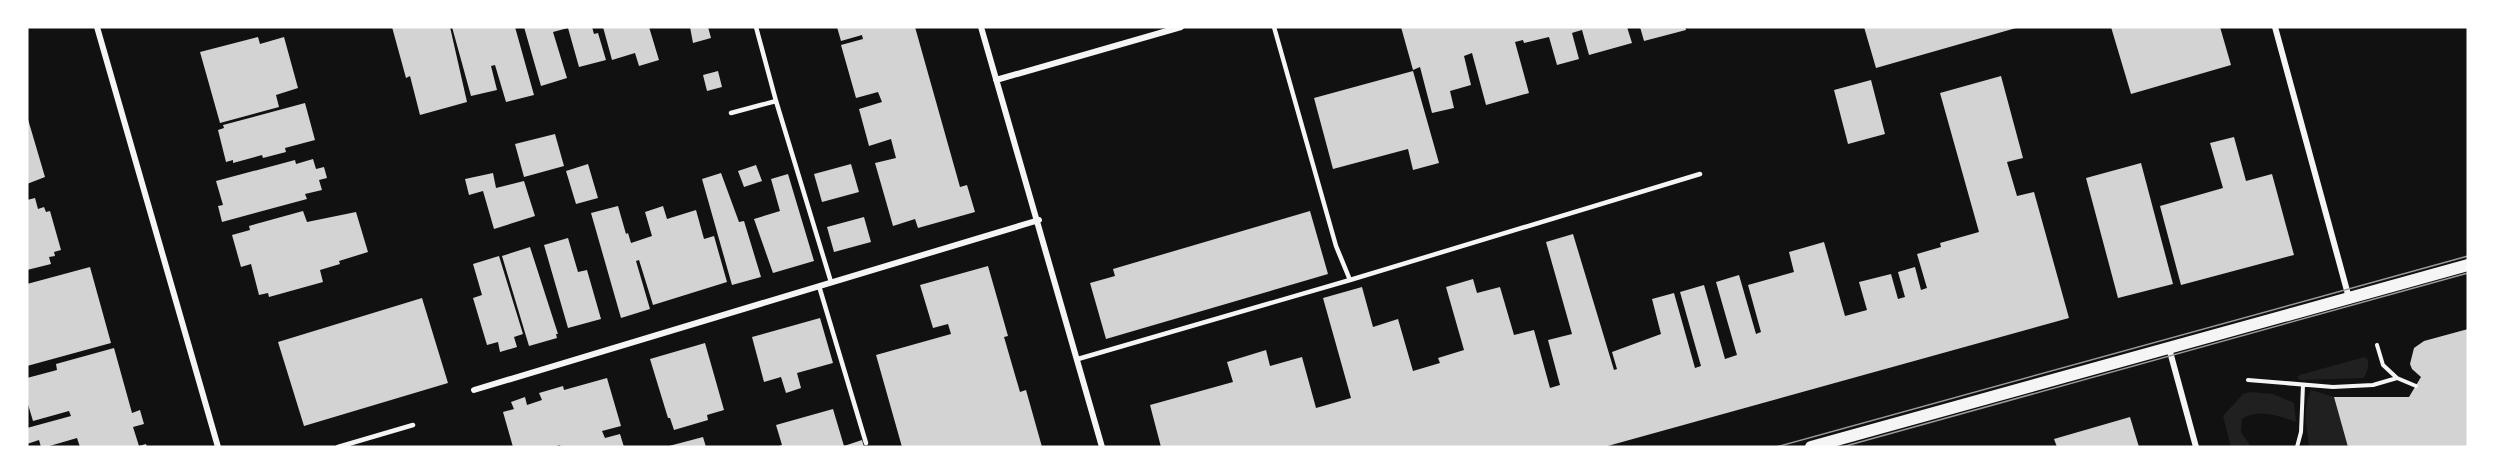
<svg xmlns="http://www.w3.org/2000/svg" width="2495" height="474" font-family="Mulish,sans-serif">
<style>
.green{fill:#202020}
.building{fill:#d3d3d3}
.lines{fill:none;stroke-linecap:round;stroke-linejoin:round}
.path{stroke:#f5f5f5;stroke-width:4}
.service{stroke:#f5f5f5;stroke-width:4.5}
.minor{stroke:#f5f5f5;stroke-width:6}
.secondary{stroke:#f5f5f5;stroke-width:12}
.tram{stroke:#9a9a9a;stroke-width:1.5}
</style>
<rect width="100%" height="100%" fill="#111"/>
<!-- green -->
<path class="green" d="M2365 357 2368 360V368L2364 378 2299 380 2298 377 2299 375Z
M2311 390 2334 397 2348 447H2309C2307 427 2302 411 2311 390Z
M2250 392 2273 394 2294 403 2296 422C2280 416 2258 408 2242 419L2241 432 2251 447H2231L2223 416 2243 394Z"/>
<!-- building -->
<path class="building" d="M392 27H450L467 102 420 115 410 76 406 78Z
M452 27H515L534 95 506 102 495 65 491 66 497 90 471 96Z
M524 27H592L594 34 598 33 606 60 579 67 568 28 553 32 567 78 541 86Z
M603 27H649L659 60 639 66 635 53 612 60Z
M690 27H708L711 38 693 43Z
M837 27H915L960 187 967 185 975 212 918 228 915 219 893 226 875 163 896 158 891 139 869 146 859 109 882 102 878 92 856 98 841 45 863 39 862 35 841 41Z
M1401 27H1627L1632 43 1589 55 1582 30 1575 32 1572 33 1579 59 1557 65 1549 37 1524 43 1523 40 1515 42 1529 93 1486 105 1472 53 1464 56 1471 85 1450 91 1454 108 1432 113 1420 67 1413 70Z
M1640 27H1685L1686 30 1644 41Z
M1864 27H2016V28L1876 68Z
M2111 27H2220L2231 65 2131 94Z
M258 37 260 44 284 37 298 88 276 95 279 107 220 123 200 52Z
M718 71 722 87 707 91 703 75Z
M1413 71 1439 163 1413 170 1408 149 1333 169 1314 98Z
M2001 76 2023 158 2007 162 2017 196 2034 192 2069 318 1604 447H1161L1150 405 1233 382 1227 362 1266 350 1270 366 1302 357 1316 408 1351 398 1323 298 1362 287 1373 327 1398 319 1413 371 1440 363 1438 358 1464 350 1446 287 1473 279 1477 293 1500 287 1514 335 1534 330 1550 388 1560 385 1548 340 1572 334 1546 242 1573 234 1614 370 1617 369 1612 352 1661 334 1652 299 1674 293 1695 368 1701 366 1680 292 1704 285 1725 359 1737 355 1716 282 1739 275 1756 334 1761 332 1748 285 1794 272 1789 252 1824 242 1845 316 1867 310 1859 282 1891 274 1898 299 1905 297 1898 272 1915 267 1921 290 1927 288 1917 254 1941 247 1940 243 1979 232 1940 93Z
M1871 80 1885 134 1848 144 1834 90Z
M305 103 315 140 285 148 286 152 263 158 262 155 233 163V160L226 162 218 130 224 128 223 125Z
M27 116 45 177 27 184Z
M555 134 564 166 524 177 515 144Z
M2234 137 2246 181 2272 174 2294 255 2181 285 2160 206 2223 188 2210 143Z
M313 159 316 169 324 167 327 178 319 180 322 190 305 194 307 199 222 222 218 206 223 205 216 181 295 160 296 164Z
M2141 163 2173 284 2118 298 2086 178Z
M588 164 598 198 576 204 566 171Z
M851 164 859 192 822 202 814 174Z
M756 165 762 181 744 187 738 171Z
M493 173 496 188 524 181 535 216 494 229 483 191 469 195 465 179Z
M721 173 739 222 744 221 761 277 732 285 702 179Z
M788 174 814 261 773 273 754 219 780 211 771 179Z
M35 198 38 209 44 207 46 212 50 211 61 250 54 252 55 256 49 257 51 264 27 270V200Z
M618 206 626 234 628 233 631 243 652 236 645 212 663 206 667 219 696 210 704 239 714 236 727 282 653 305 639 260 636 261 650 309 621 318 591 213Z
M303 211 307 222 356 212 368 252 339 261 340 264 320 270 323 282 269 297 268 293 259 295 251 264 241 267 232 235 250 230 249 226Z
M1310 211 1328 274 1106 339 1090 283 1115 276 1113 269Z
M864 217 871 242 834 252 827 227Z
M568 238 578 272 587 270 601 319 568 328 544 245Z
M530 247 558 334H556L557 338 529 346 502 256Z
M499 256 523 334 514 337 517 347 500 352 498 342 487 345 473 298 482 295 473 264Z
M988 266 1008 336 1004 337 1020 392 1026 390 1042 447H902L876 355 951 334 948 324 933 328 920 285Z
M90 267 111 343 27 366V284Z
M422 298 448 383 304 426 278 342Z
M820 318 833 363 797 373 801 388 786 393 781 377 764 382 752 337Z
M2468 329V447H2348L2334 397H2409L2421 377 2412 369 2410 364 2414 348 2424 341Z
M705 343 724 410 707 415 708 420 674 430 670 418H668L650 359Z
M114 348 132 413 140 410 144 424 133 427 139 446 146 444 147 447H80L77 438 46 447H41L39 440 27 444V428L71 416 69 411 33 421 27 401V378L57 370 56 364Z
M607 378 621 426 602 431 605 438 620 434 624 447H561L560 445 553 447H513L503 412 514 409 511 402 525 397 527 405 542 400 539 393 563 386 564 390Z
M833 409 844 446 862 440 864 447H776L782 445 776 425Z
M2130 417 2139 447H2057L2054 439Z
M703 437 706 447H669V446Z"/>
<g class="lines">
<!-- path -->
<path class="path" d="M2377 345 2383 365 2397 378
M2248 380 2333 387 2373 385 2397 378 2416 386
M2297 447 2301 432 2303 385"/>
<!-- service -->
<path class="service" d="M756 27 776 101 831 282
M1274 27 1336 246 1350 280
M731 113 776 101
M819 286 866 443
M1078 359 1350 280 1700 174
M338 447 413 425"/>
<!-- minor -->
<path class="minor" d="M97 27 218 447
M981 27 1102 447
M2275 27 2349 298
M996 80 1181 27
M2169 348 2196 447
M474 390 1039 220"/>
<!-- secondary -->
<path class="secondary" d="M1811 447 2468 265"/>
<!-- tram -->
<path class="tram" d="M1776 447 2468 256
M1842 447 2468 273"/>
</g>
<!-- border -->
<rect width="2495" height="474" fill="none" stroke="#ffffff" stroke-width="57"/>
</svg>
